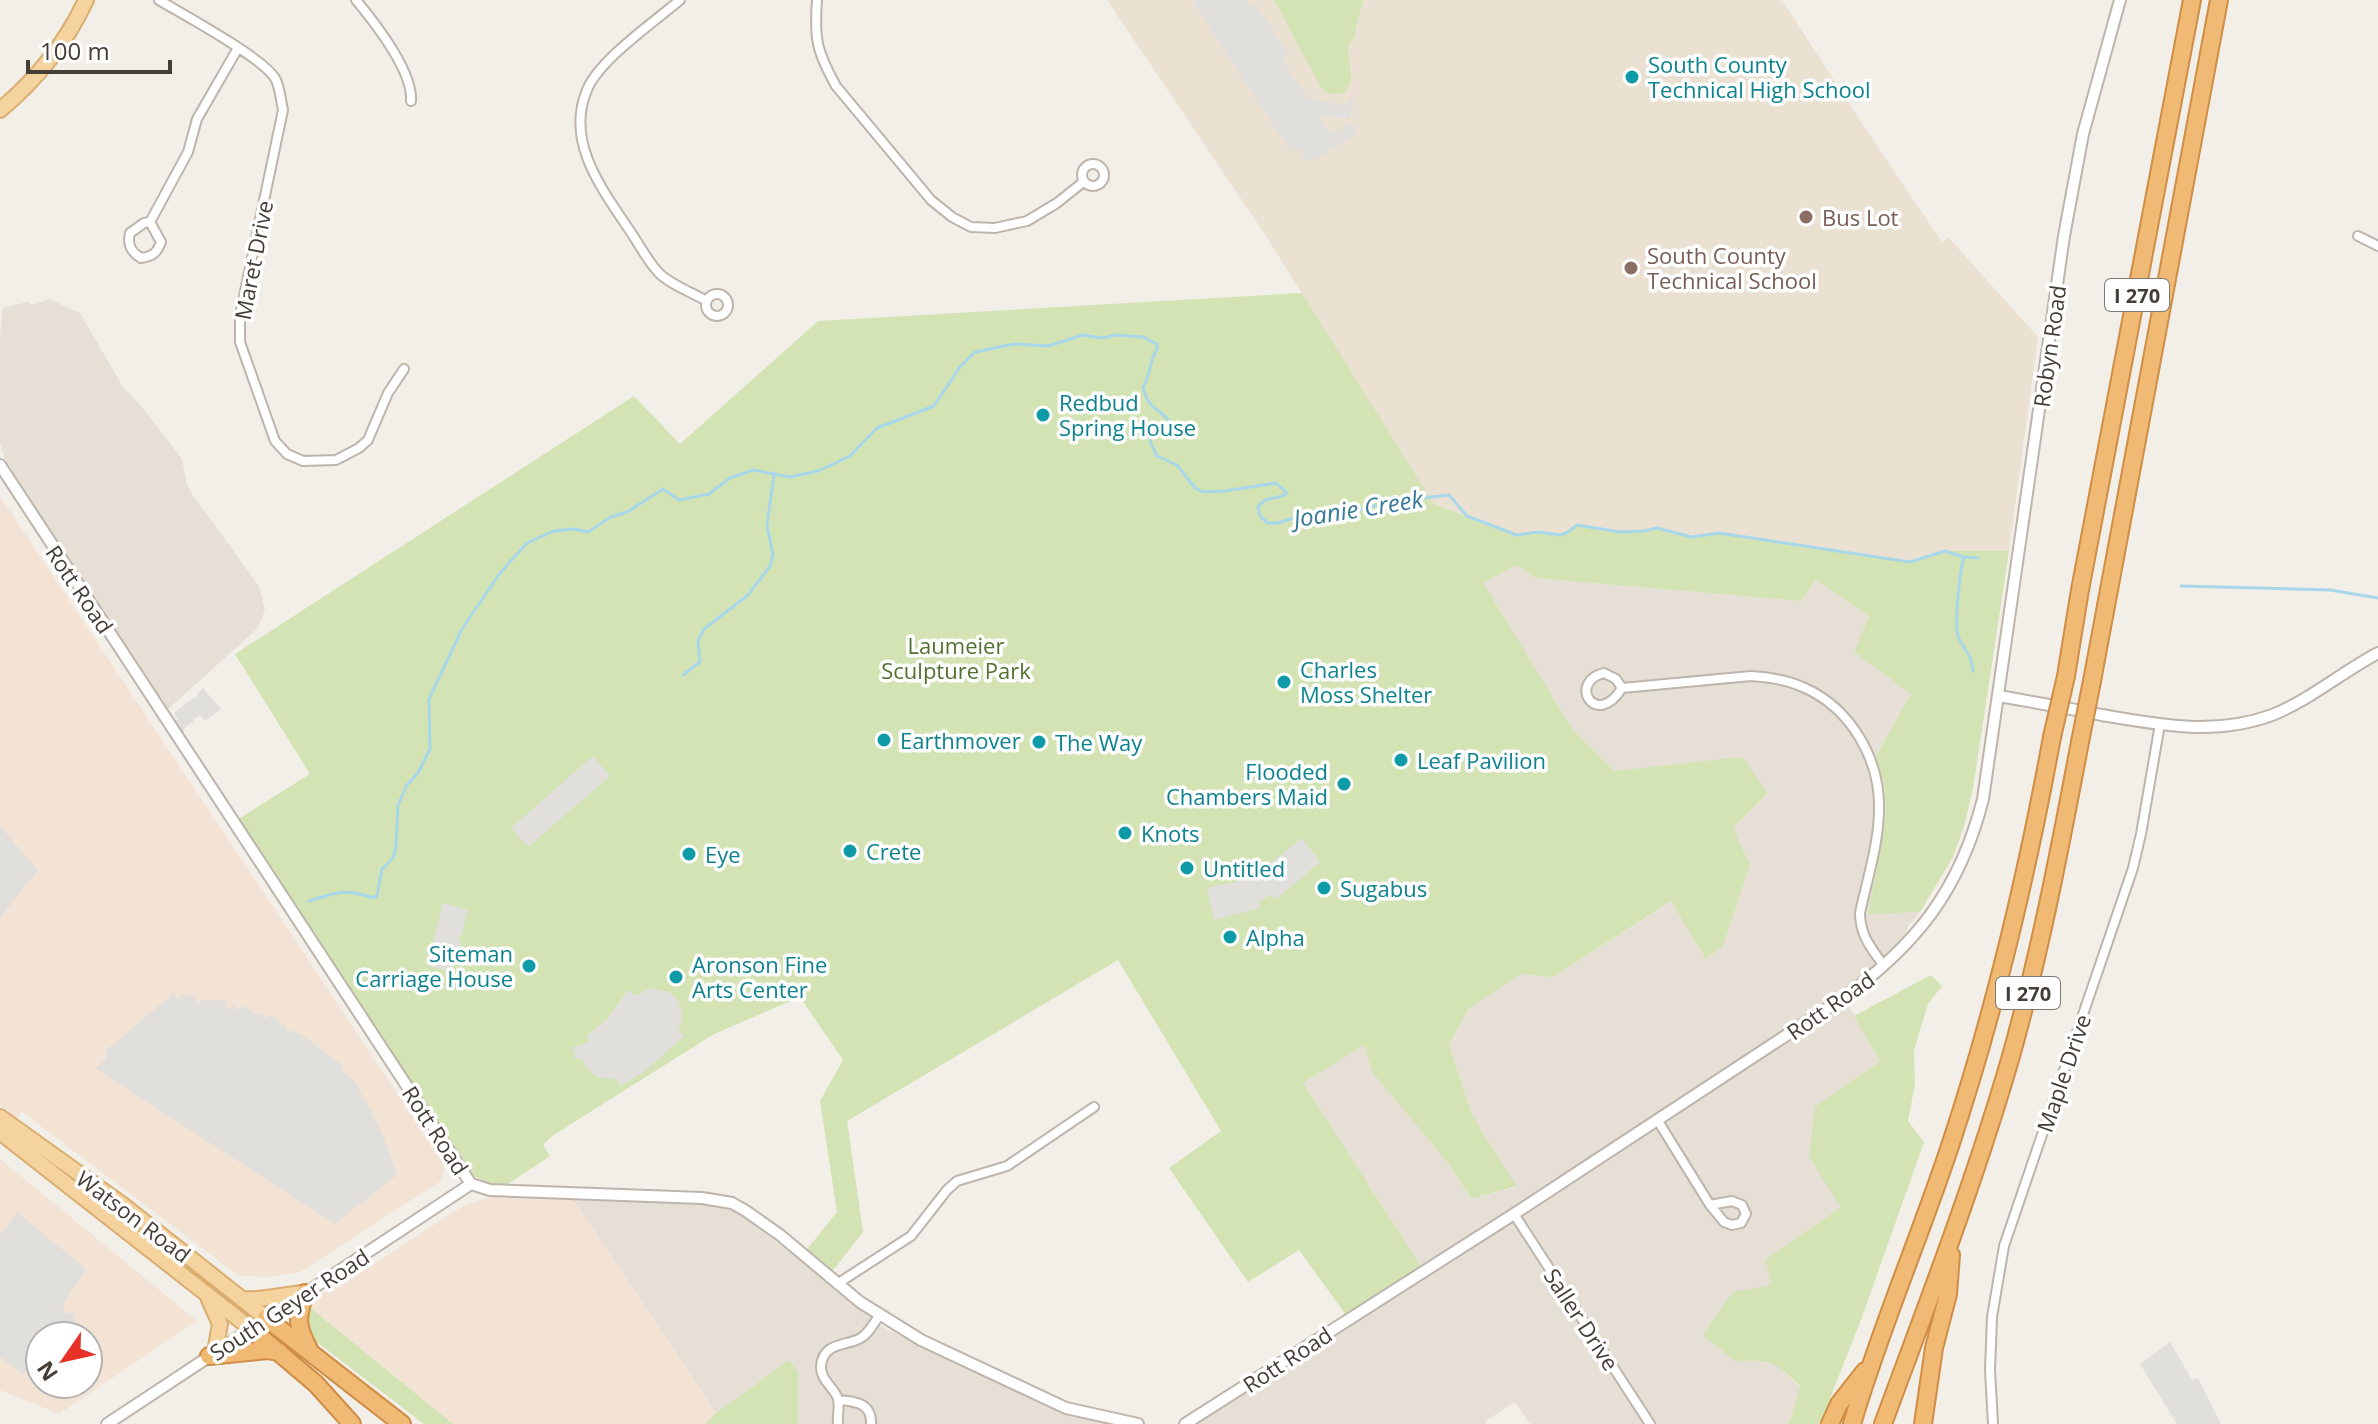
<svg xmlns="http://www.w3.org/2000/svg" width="2378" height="1424" font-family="'Open Sans',sans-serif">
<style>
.residential{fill:#e6dfd6}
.commercial{fill:#f2e3d5;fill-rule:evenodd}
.education{fill:#eae1d3}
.green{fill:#d3e3b4}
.parking{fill:#e1dfdc}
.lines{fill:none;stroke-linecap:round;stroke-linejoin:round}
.stream{stroke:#a9d7ea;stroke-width:3}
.minor-casing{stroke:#bdb5ab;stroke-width:12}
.tertiary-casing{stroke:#bdb5ab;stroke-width:14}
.primary-casing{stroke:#d9ad6f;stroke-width:18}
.motorway-casing{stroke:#cf8d45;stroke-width:20}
.minor{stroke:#fff;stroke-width:8}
.tertiary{stroke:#fff;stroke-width:10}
.primary{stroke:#f5d39e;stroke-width:14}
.motorway{stroke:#f1ba74;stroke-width:16}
.motorway-bridge-casing{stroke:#cf8d45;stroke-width:20;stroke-linecap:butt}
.motorway-bridge{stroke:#f1ba74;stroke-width:16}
.culture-dot{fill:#0f9aa8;stroke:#fff;stroke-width:3}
.education-dot{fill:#8d6e63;stroke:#fff;stroke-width:3}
.labels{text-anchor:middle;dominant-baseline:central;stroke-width:7;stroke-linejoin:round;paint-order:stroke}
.shield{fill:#fff;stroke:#7d7873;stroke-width:2}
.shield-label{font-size:20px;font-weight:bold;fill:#453e37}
.culture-label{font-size:22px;fill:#0d838f;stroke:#fff;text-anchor:start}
.education-label{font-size:22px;fill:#785e54;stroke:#fff;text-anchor:start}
.street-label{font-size:22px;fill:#453e37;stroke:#fff}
.park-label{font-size:22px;fill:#50722f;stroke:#fff}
.water-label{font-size:24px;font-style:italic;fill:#367998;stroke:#fff}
</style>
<rect width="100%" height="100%" fill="#f2eee8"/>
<!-- residential -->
<path class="residential" d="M49 299 80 313 123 387 143 408 182 459 187 485 192 494 259 586 265 610 258 628 166 711 10 471 4 456 0 443V336L3 309 5 307 28 302 33 305Z
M1516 565 1536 578 1801 601 1816 580 1869 616 1854 652 1912 694 1876 756 1884 782 1886 817 1868 913 1920 912 1910 924 1898 946 1868 973 1836 996 1421 1266 1303 1083 1364 1044 1450 1165 1471 1199 1515 1187 1472 1115 1449 1045 1469 1008 1521 974 1553 977 1672 901 1707 958 1723 946 1750 865 1733 828 1768 794 1742 758 1614 771 1573 730 1482 583Z
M1843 1004 1849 1006 1880 1061 1815 1107 1842 1207 1766 1260 1772 1285 1735 1361H1760L1775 1363 1800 1387 1791 1420 1787 1424H1530L1515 1402 1486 1421 1485 1424H1197Z
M572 1198 702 1202 726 1208 745 1217 886 1329 1041 1401 1117 1424H798V1372L789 1360 716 1413Z"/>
<!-- commercial -->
<path class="commercial" d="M0 496 445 1165 441 1181 300 1272 271 1277 239 1276 22 1112 16 1119 0 1105Z
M0 1159 197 1321 59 1414 0 1390ZM40 1336H88V1384H40Z
M491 1197 572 1198 716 1413 705 1424H453L307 1305 333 1286 345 1283 463 1206Z"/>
<!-- education -->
<path class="education" d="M1107 0H1274L1321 88 1349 61 1348 48 1354 37 1363 0H1782L1863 125 1942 242 1949 238 2038 337 2009 551H1945L1910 562 1719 533 1692 537 1657 528 1644 531 1620 532 1577 525 1561 535 1538 532 1517 535 1434 504 1266 236Z"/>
<!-- green -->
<path class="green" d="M1274 0H1363L1354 37 1348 48 1351 77 1346 92C1335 95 1329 96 1321 88Z
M1302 293 1434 504 1517 535 1538 532 1561 535 1577 525 1620 532 1644 531 1657 528 1692 537 1719 533 1910 562 1945 551H2009L1973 789 1964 826 1953 857 1920 912 1868 914 1886 817 1884 782 1876 756 1911 694 1854 652 1869 616 1816 580 1801 601 1536 578 1516 565 1483 583 1573 730 1614 771 1742 757 1768 793 1733 828 1750 865 1723 946 1706 959 1671 901 1553 977 1521 974 1469 1008 1449 1045 1472 1115 1516 1186 1471 1199 1450 1165 1373 1073 1364 1045 1303 1083 1421 1266 1346 1315 1299 1250 1248 1282 1169 1168 1221 1131 1118 960 847 1121 863 1232 831 1273 805 1252 837 1212 820 1101 843 1060 800 997 714 1034 552 1136 543 1145 550 1156 505 1186 490 1184 474 1176 237 820 310 774 235 654 634 396 680 444 818 321Z
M1931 975 1942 986 1928 1004 1914 1050 1915 1084 1908 1121 1924 1142 1862 1317 1820 1424H1787L1791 1420 1800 1386C1772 1360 1774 1360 1735 1361L1703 1335 1733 1292 1772 1285 1765 1260 1841 1207 1809 1157 1815 1107 1880 1061 1854 1016Z
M307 1305 453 1424H424L309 1336 304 1316Z
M789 1360 798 1372V1424H705L716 1413Z"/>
<!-- parking -->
<path class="parking" d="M1192 0H1247L1249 7 1255 3 1289 56 1283 62 1308 98 1340 105 1347 103 1354 93 1350 119 1318 114 1327 129 1334 133 1352 122 1359 132 1313 161 1306 160 1298 149 1291 152Z
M203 688 221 709 205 721 200 715 193 720 194 723H190L184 729V735L192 747 190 749 166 711 174 720H178L174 713 193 698 196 699 197 694Z
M593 756 610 776 528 847 511 828Z
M0 826 38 870 0 918Z
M1302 838 1320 862 1275 900 1271 895 1259 901 1260 908 1214 920 1207 888 1253 878Z
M443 903 468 910 461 937 453 936 461 940 452 973 427 965Z
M650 988 670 992 678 1001 683 1016 678 1030 684 1036 643 1073 620 1086 616 1079 600 1078 591 1073 581 1059H575L573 1047 589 1042 587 1035 607 1019 628 990 636 996Z
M174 993 177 999 182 994 196 997 194 1000 199 1003 205 998 210 1002 213 999 227 1001 225 1004 228 1010 234 1005 237 1011 242 1006 258 1015 260 1013 264 1019 269 1015 279 1020 282 1026 285 1024 288 1030 300 1034 320 1048 344 1067 341 1070 354 1080 381 1130 397 1175 335 1224 96 1069 107 1057 105 1051Z
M17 1212 86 1269 63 1304 65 1313H73L76 1325 69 1326 67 1328 73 1336H40V1357L22 1374 0 1357V1235Z
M2170 1342 2192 1380 2198 1378 2221 1424H2177L2140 1364Z"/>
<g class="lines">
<!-- stream -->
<path class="stream" d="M1964 557C1960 569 1954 625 1958 636 1964 651 1971 652 1973 671
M2181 586 2330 590 2378 598
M683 675 700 662 698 641 704 629 748 595 770 566 773 555 767 525 774 475
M309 901C338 892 344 888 374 898L377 896 382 869 393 858 396 847 398 805 407 785 418 773 430 749 429 699 462 629 500 573 527 543 554 531 574 529 588 532 611 517 627 512 663 489 679 500 709 494 730 478 753 470 790 477 818 471 850 456 877 428 934 406 960 367 975 352 1014 344 1048 346 1083 335 1102 338 1116 335 1143 337 1157 344V349C1149 362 1151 374 1143 387 1149 413 1160 406 1172 425L1158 435 1150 434 1151 444 1157 456 1177 465 1195 488 1203 492 1225 491 1276 483 1287 493C1277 501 1268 494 1258 507L1260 516 1268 523H1278L1315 511 1335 512 1364 509 1387 502 1449 495 1467 516 1517 535 1538 532 1561 535 1568 532 1577 525 1620 532 1644 531 1657 528 1692 537 1719 533 1910 562 1945 551 1964 557 1978 558"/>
<defs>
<path id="minor" d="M159 0C182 14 266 59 276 80 280 89 281 101 283 110L240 315V342L275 441 287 454 303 461 336 460 359 448 368 440 388 393 404 369
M356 0C375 23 413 71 411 101
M680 0C654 22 599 60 587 90 565 142 602 189 630 231 639 244 647 260 658 272 669 284 691 292 705 300
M817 0C814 39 817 52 836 86L931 200 952 217 971 227 995 228 1027 221 1057 203 1082 183
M1082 175a11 11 0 1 1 22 0a11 11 0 1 1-22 0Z
M150 222 161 242C157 253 153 256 141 258 131 252 127 245 130 233L144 223 150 222 188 152 197 119 238 48
M2358 236 2378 246
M706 305a11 11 0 1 1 22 0a11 11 0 1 1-22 0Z
M1622 688 1616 679 1604 673C1567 682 1596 730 1622 688L1751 676C1770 677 1788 680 1805 688 1851 709 1880 759 1879 809 1879 843 1867 880 1860 913 1860 936 1872 949 1884 966
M1658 1121 1710 1205 1724 1222 1732 1225 1741 1223 1746 1214 1742 1205 1732 1201 1710 1205
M1514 1214 1650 1424
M837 1284 911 1236 947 1190 957 1181 1007 1166 1094 1107
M838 1400C855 1401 872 1403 871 1424
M838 1424C837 1417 840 1406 838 1399 834 1387 820 1380 821 1366 823 1343 844 1346 859 1339 868 1335 873 1324 879 1316
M1993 1424 1990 1370 1992 1317 2004 1246 2133 868 2141 834 2160 724"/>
<path id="tertiary" d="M0 465 471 1184 490 1190 702 1198 732 1203 746 1211 780 1235 860 1302 921 1340 1066 1408 1138 1424
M1999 696C2033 702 2067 708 2102 715 2159 725 2216 736 2272 715 2310 700 2342 672 2378 653
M107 1424 471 1184
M1185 1424 1514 1214 1840 1000C1916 946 1960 890 1983 799L2064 236 2083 134 2120 0"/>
<path id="primary" d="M0 110C36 80 66 43 86 0
M0 1117 123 1205 266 1318
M0 1132 250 1328
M208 1297 220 1324 215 1352
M242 1299C262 1301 284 1294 305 1293"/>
<path id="motorway" d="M2066 676 2080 590 2192 0
M2092 681 2219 0
M305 1293C297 1318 296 1325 309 1349
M266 1318 402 1424
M250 1328 316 1384 352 1424
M209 1356 267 1350 279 1352
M1830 1424 1839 1404 1865 1371
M1852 1424C1880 1329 1920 1237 1951 1143 1995 1010 2027 874 2052 737
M1883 1424C1928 1302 1975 1181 2011 1056 2040 953 2060 848 2080 742
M1923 1424 1934 1348 1948 1294 1951 1255"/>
</defs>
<!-- minor casing -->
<use href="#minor" class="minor-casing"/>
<!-- tertiary casing -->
<use href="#tertiary" class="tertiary-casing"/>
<!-- primary casing -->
<use href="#primary" class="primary-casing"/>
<!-- motorway casing -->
<use href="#motorway" class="motorway-casing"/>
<!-- minor -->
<use href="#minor" class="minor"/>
<!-- tertiary -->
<use href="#tertiary" class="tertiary"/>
<!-- primary -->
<use href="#primary" class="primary"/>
<!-- motorway -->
<use href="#motorway" class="motorway"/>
<defs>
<path id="motorway-bridge" d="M2052 737 2066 676
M2080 742 2092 681"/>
</defs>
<!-- motorway-bridge casing -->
<use href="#motorway-bridge" class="motorway-bridge-casing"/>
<!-- motorway-bridge -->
<use href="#motorway-bridge" class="motorway-bridge"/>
</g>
<!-- markers -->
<g class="culture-dot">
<circle cx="1632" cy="77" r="8"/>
<circle cx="1043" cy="415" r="8"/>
<circle cx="1284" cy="682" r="8"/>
<circle cx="884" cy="740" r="8"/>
<circle cx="1039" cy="742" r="8"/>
<circle cx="1401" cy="760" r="8"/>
<circle cx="1344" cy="784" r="8"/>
<circle cx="1125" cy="833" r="8"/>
<circle cx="850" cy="851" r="8"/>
<circle cx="689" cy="854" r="8"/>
<circle cx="1187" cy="868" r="8"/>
<circle cx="1324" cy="888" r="8"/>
<circle cx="1230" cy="937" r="8"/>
<circle cx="529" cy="966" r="8"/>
<circle cx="676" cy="977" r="8"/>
</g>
<g class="education-dot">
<circle cx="1806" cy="217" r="8"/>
<circle cx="1631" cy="268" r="8"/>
</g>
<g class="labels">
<!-- shield labels -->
<g class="shield">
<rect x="2105" y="279" width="64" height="32" rx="6"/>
<rect x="1996" y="977" width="64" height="32" rx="6"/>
</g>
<g class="shield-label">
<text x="2137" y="295">I 270</text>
<text x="2028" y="993">I 270</text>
</g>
<!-- culture labels -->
<g class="culture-label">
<text x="1648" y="64">South County<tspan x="1648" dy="25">Technical High School</tspan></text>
<text x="1059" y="402">Redbud<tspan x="1059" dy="25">Spring House</tspan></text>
<text x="1300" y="669">Charles<tspan x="1300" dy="25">Moss Shelter</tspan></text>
<text x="900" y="740">Earthmover</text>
<text x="1055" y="742">The Way</text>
<text x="1417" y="760">Leaf Pavilion</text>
<text x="1328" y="771" text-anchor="end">Flooded<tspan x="1328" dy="25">Chambers Maid</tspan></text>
<text x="1141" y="833">Knots</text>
<text x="866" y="851">Crete</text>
<text x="705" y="854">Eye</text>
<text x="1203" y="868">Untitled</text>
<text x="1340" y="888">Sugabus</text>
<text x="1246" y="937">Alpha</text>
<text x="513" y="953" text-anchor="end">Siteman<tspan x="513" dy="25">Carriage House</tspan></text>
<text x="692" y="964">Aronson Fine<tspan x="692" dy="25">Arts Center</tspan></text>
</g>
<!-- education labels -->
<g class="education-label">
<text x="1822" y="217">Bus Lot</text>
<text x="1647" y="255">South County<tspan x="1647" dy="25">Technical School</tspan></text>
</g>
<!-- street labels -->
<g class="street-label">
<text transform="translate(253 260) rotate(-79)">Maret Drive</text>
<text transform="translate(2049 346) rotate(-82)">Robyn Road</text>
<text transform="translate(80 589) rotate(56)">Rott Road</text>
<text transform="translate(1830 1005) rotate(-35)">Rott Road</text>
<text transform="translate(2063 1073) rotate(-71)">Maple Drive</text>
<text transform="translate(436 1130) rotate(57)">Rott Road</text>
<text transform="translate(134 1216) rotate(37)">Watson Road</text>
<text transform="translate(289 1304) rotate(-33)">South Geyer Road</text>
<text transform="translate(1582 1319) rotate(57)">Saller Drive</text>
<text transform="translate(1287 1359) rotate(-33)">Rott Road</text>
</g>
<!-- park labels -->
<g class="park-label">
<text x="956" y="645">Laumeier<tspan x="956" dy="25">Sculpture Park</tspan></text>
</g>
<!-- water labels -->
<g class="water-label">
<text transform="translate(1358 508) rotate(-9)">Joanie Creek</text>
</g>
</g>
<!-- north arrow -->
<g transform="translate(64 1360) rotate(236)"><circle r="38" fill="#ffffff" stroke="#b5b2af" stroke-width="2"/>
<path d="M0-6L14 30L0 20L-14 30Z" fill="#e7322a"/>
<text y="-12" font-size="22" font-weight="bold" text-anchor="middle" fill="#453e37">N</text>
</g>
<!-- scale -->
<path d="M28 60v12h142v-12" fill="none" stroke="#453e37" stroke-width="4"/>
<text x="40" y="60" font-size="24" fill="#453e37" stroke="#ffffff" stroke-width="6" paint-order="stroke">100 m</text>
</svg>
